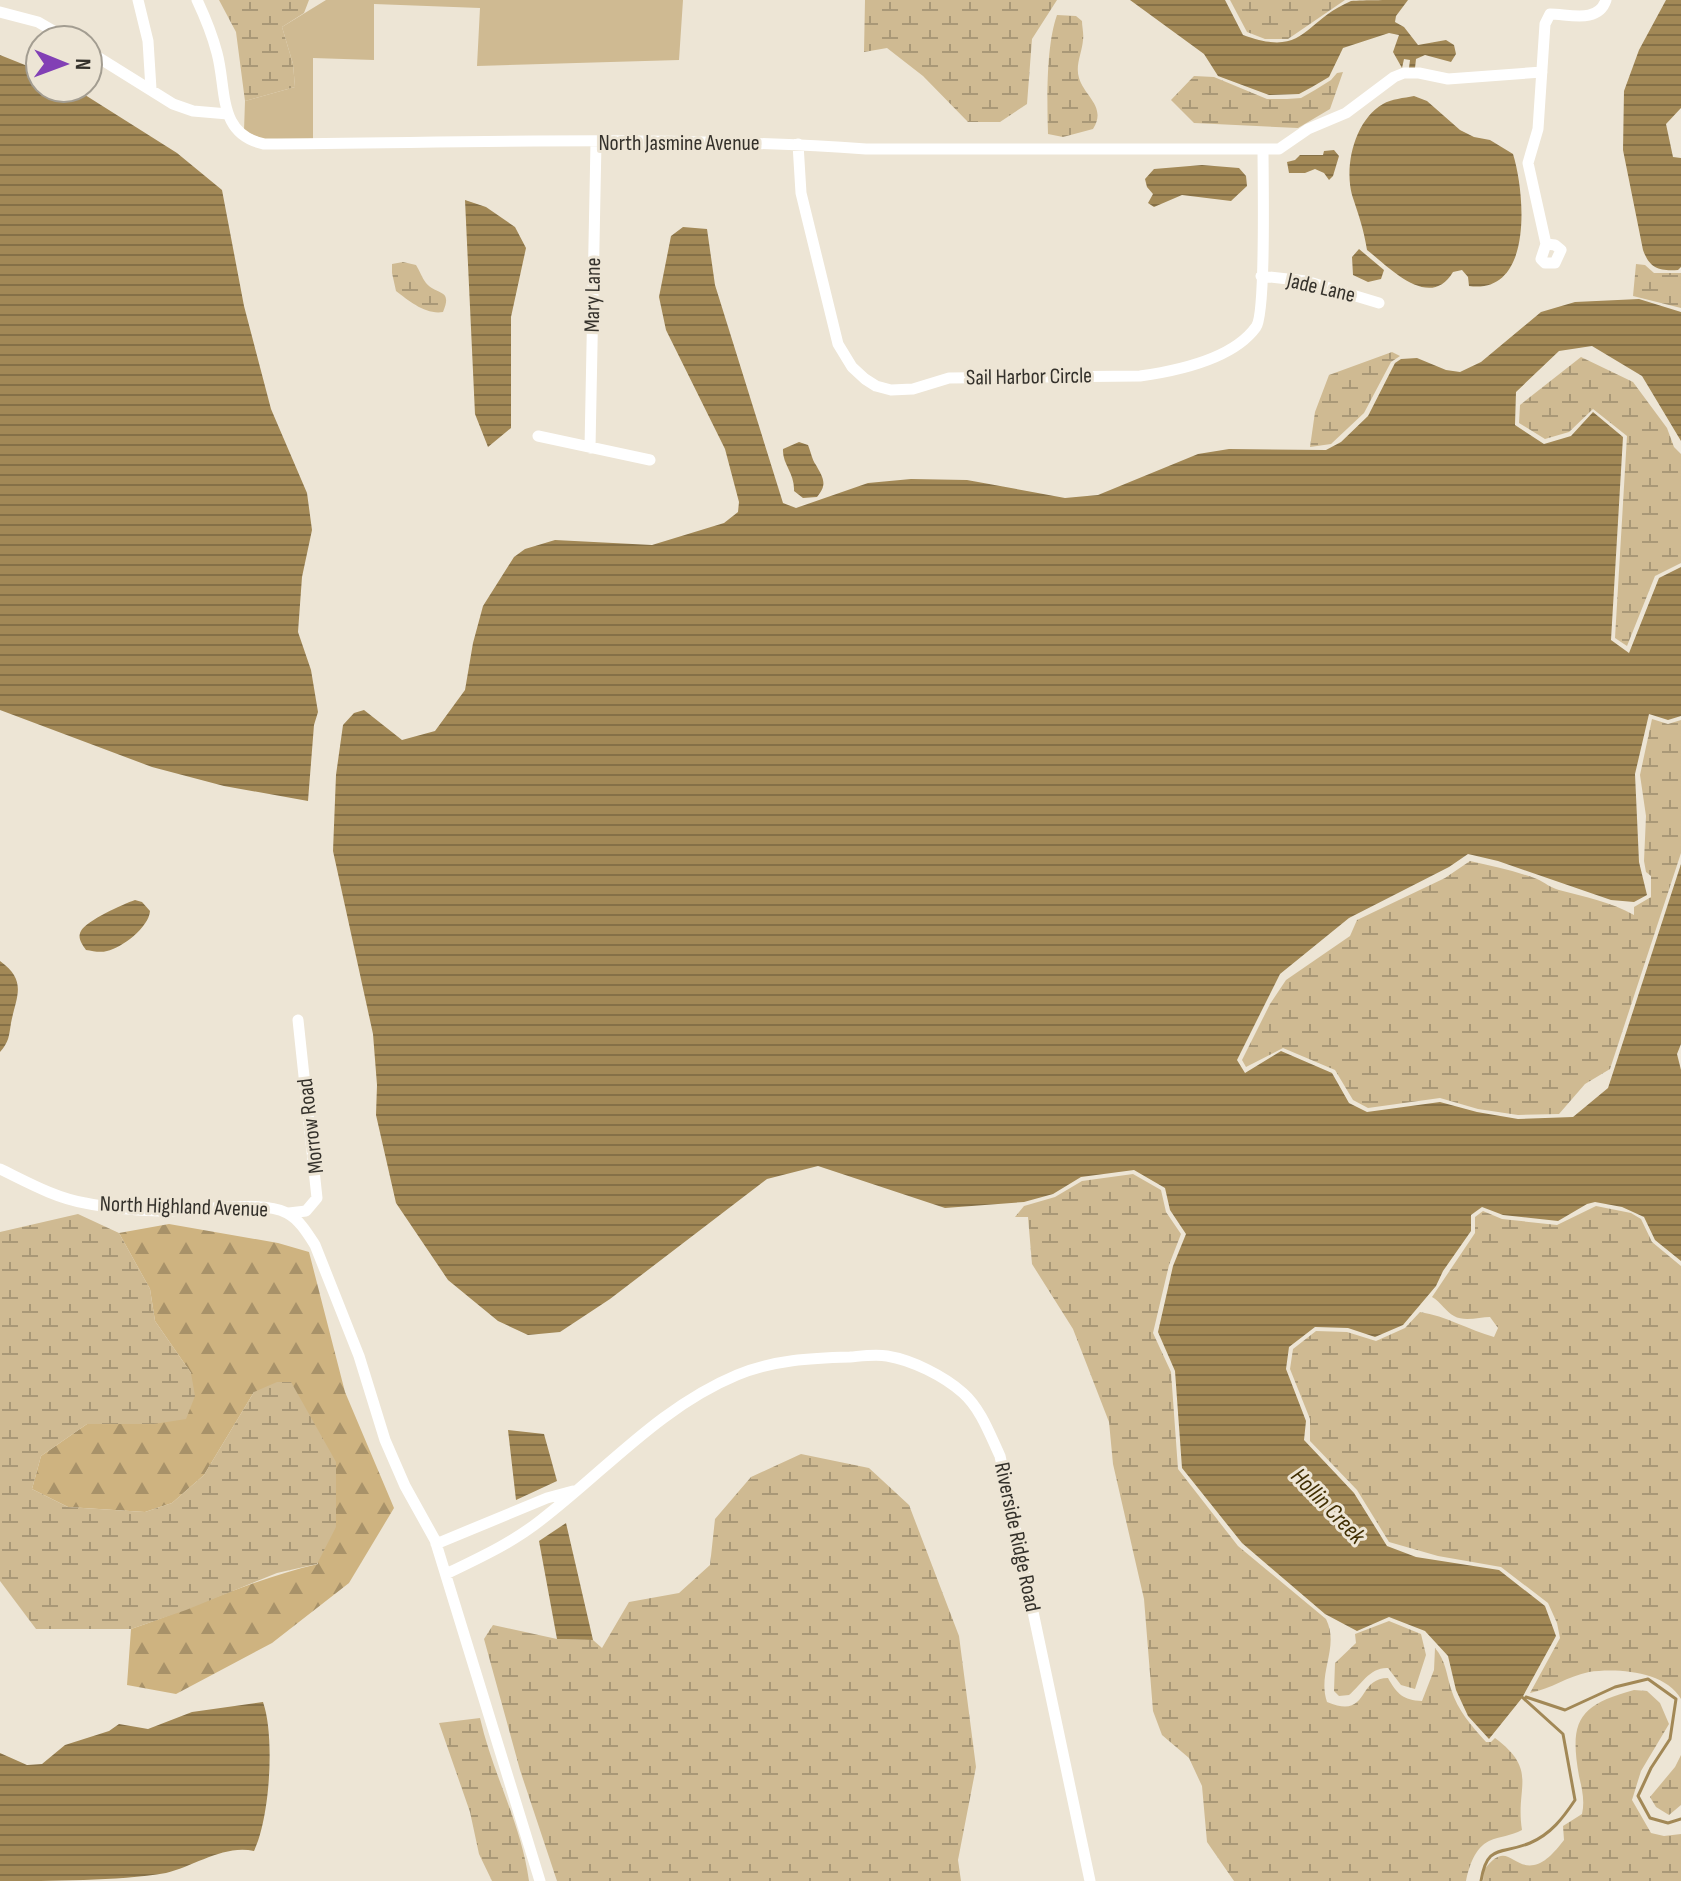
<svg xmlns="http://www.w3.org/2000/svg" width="1681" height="1881" font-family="'Sofia Sans Condensed',sans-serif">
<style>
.green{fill:#cfba92}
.forest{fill:url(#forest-firs)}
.wetland{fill:url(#wetland-marsh)}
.water{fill:url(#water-rules)}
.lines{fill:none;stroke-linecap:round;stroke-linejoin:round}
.stream{stroke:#a28856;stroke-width:3}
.minor{stroke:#fff;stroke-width:11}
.labels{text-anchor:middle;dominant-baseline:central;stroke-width:6;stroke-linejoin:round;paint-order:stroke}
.street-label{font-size:22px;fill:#34312b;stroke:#ede5d5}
.water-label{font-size:24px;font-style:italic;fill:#412f03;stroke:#ede5d5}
</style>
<defs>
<pattern id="forest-firs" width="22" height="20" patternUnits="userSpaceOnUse" patternTransform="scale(2)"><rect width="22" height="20" fill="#ceb380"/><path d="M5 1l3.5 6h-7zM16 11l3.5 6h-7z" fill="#a89269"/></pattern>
<pattern id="wetland-marsh" width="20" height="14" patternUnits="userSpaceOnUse" patternTransform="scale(2)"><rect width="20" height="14" fill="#cfba92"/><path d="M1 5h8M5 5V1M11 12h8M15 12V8" fill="none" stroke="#a99877"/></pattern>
<pattern id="water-rules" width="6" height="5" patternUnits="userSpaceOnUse" patternTransform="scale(2)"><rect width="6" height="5" fill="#a28856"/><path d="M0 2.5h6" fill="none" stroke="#857047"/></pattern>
</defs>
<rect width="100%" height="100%" fill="#ede5d5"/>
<!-- green -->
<path class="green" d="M326 0H683L679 60 477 66 480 8 374 4V60L313 58V139H263L244 131 245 101 295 87 293 64 282 27Z"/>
<!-- forest -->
<path class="forest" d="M169 1224 278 1243 309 1252 345 1392 394 1508 349 1583 272 1643 176 1694 127 1685 131 1629C194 1608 253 1579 318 1564L254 1392 204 1475 172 1503 145 1512 68 1507 32 1489 41 1456 87 1424H154L191 1373 155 1321 150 1289 119 1233Z"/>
<!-- wetland -->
<path class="wetland" d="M219 0H309L304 13 282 27 293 64 295 87 245 101 236 32Z
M865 0H1057L1032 39 1027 104 1000 122H968L923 76 887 48 864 52Z
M1230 0H1345L1288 39H1265L1247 32Z
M1057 15 1076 16 1082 21C1082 27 1084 34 1083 40 1082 53 1075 65 1079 78 1085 97 1107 107 1093 129L1063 137 1048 134C1047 100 1046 46 1057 15Z
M1343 72 1330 109 1298 128 1194 123 1171 100 1194 76 1214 77 1267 99H1287L1301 98 1315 90 1331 80 1337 73Z
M403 262 416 265C420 271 422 278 426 283 437 296 453 288 443 312 426 315 409 301 396 291L392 273V264Z
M1636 264 1645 265 1654 273H1681V308L1633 296Z
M1392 352 1400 356 1391 362 1364 413 1331 444 1310 447 1315 412 1329 375Z
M1581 357 1633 382 1667 428 1674 447 1681 454V563L1655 576 1627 646 1615 638 1627 436 1593 409 1569 432 1545 439 1519 423 1520 405Z
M1652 719 1668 724 1681 720V853L1610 1069 1585 1084 1559 1114 1518 1115 1478 1109 1440 1098 1368 1108 1353 1100 1335 1070 1283 1048 1246 1067 1242 1060 1270 1004 1286 980 1350 936 1357 920 1445 878 1470 861C1493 866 1515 871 1537 879 1544 882 1551 888 1559 890 1585 897 1611 902 1634 915V907L1651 897V876L1646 872 1644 861 1646 816 1640 775Z
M1133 1174 1161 1190 1166 1212 1181 1234 1169 1265 1153 1333 1171 1372 1178 1469 1238 1546 1326 1619C1340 1647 1317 1673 1327 1702 1370 1720 1356 1678 1388 1678 1397 1694 1403 1700 1422 1701L1434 1670 1435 1648C1446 1661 1446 1673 1451 1689 1458 1711 1471 1725 1486 1742H1491L1495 1738C1539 1771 1515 1786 1522 1830 1511 1836 1500 1836 1489 1841 1475 1848 1469 1866 1466 1881H1234L1207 1842 1202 1786 1189 1758 1162 1735 1153 1711 1144 1599 1113 1464 1109 1422 1073 1329 1032 1264 1028 1217H1015L1024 1206 1055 1197 1082 1181Z
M1596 1206 1631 1213 1641 1219 1652 1242 1681 1266V1699C1665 1671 1617 1668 1589 1672 1568 1676 1551 1689 1530 1693L1560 1638 1557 1623 1548 1603 1501 1567 1438 1556 1389 1542 1357 1490 1310 1441V1419L1290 1369 1293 1349 1316 1331 1347 1332 1376 1341 1405 1328 1420 1312C1446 1316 1469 1330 1494 1337L1498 1328 1490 1317C1480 1317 1464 1322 1454 1316 1446 1312 1441 1302 1432 1297L1475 1233V1217L1483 1211 1502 1219 1557 1225Z
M78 1214 119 1233 150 1289 155 1321 191 1373 195 1396 186 1419 154 1424H87L41 1456 32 1489 68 1507 145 1512 172 1503 204 1475 254 1392 277 1382H291L336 1462V1527L317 1564 277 1573 186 1610 131 1629H36L0 1581V1232Z
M801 1454 869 1468 909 1505 959 1636 976 1767 958 1860 961 1881H557L520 1770 484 1639 493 1625 557 1639 593 1640 602 1648 629 1602 679 1593 710 1565 715 1519 751 1477Z
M1389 1621 1421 1634 1426 1655 1415 1689 1401 1685 1388 1668C1370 1667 1361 1685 1349 1695L1339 1696 1334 1691 1335 1663 1356 1643 1355 1634Z
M1634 1690 1647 1691 1660 1703 1669 1724 1641 1771 1632 1800 1651 1833 1664 1836 1681 1834V1881H1483L1484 1870C1507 1839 1511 1869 1534 1865 1546 1863 1557 1849 1564 1840L1563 1826 1582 1814C1585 1801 1582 1789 1579 1776 1569 1720 1579 1705 1634 1690Z
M480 1718C493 1775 521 1823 529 1881H492L479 1854 470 1812 439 1723Z
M1681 1755V1805L1669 1815 1656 1807 1650 1797 1675 1767Z"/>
<!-- water -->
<path class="water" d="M1130 0H1225L1243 35C1306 58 1302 22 1351 1 1363 0 1393 0 1408 0L1396 16 1395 22 1404 27 1418 45 1446 40 1454 45 1456 54 1451 62 1425 55 1416 59 1415 68H1409L1410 60 1404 59 1402 68 1393 52 1399 35 1389 33 1343 48 1329 77 1312 87 1299 94 1269 95 1218 76 1204 54Z
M1666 0H1681V108L1666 124 1673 157 1681 158V267L1678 270C1659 271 1650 269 1643 250L1623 150 1624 91 1639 50Z
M0 55 40 71V88H74L177 153 222 190 244 306 271 409 307 493 312 530 302 577 298 632 311 670 318 712 314 725 308 801 224 786 152 767 0 710Z
M1414 96 1427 101 1460 130 1474 137 1490 140 1513 154C1525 193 1534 295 1469 286L1468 277 1462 270 1453 272C1430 311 1390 268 1367 250 1364 230 1358 213 1352 195 1344 165 1355 120 1383 104 1391 99 1404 98 1414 96Z
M1334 150 1339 156 1333 176 1329 180 1324 173 1315 169 1305 173H1289L1287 162 1295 160 1300 155H1323L1324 151Z
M1202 165 1239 168 1246 176 1247 186 1231 201 1182 195 1154 207 1148 203 1153 194 1147 187 1145 179 1154 169Z
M465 200 486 207 515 227 526 248 511 317V428L488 447 475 414Z
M683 227 707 229 715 285 783 503 796 508 868 483 911 479 967 480 1065 498 1098 495 1198 454 1229 449 1326 450 1341 442 1368 416 1395 363 1401 359 1417 358 1446 370 1460 372 1481 362 1541 312 1575 302 1639 299 1681 312V441L1642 376 1592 346 1559 351 1516 392 1515 425 1544 444 1571 436 1593 412 1623 437 1611 640 1629 653 1659 578 1681 567V716L1668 720 1649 714 1635 774 1639 862 1647 895 1634 902 1611 900 1498 861 1468 854 1449 867 1349 918 1280 974 1237 1060 1245 1073 1281 1051 1332 1073 1349 1103 1367 1112 1440 1102 1477 1112 1518 1119 1573 1117 1608 1088 1681 864V1044L1677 1054 1681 1070V1261L1655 1240 1644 1217 1622 1207 1595 1202 1587 1204 1558 1221 1503 1215 1482 1207 1471 1215V1231L1443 1271 1436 1286 1403 1325 1375 1337 1348 1328 1315 1327 1289 1347 1286 1369 1306 1421 1304 1440 1354 1493 1387 1546 1416 1557 1499 1570 1545 1606 1556 1636 1522 1698 1489 1739 1468 1716 1456 1690 1448 1656 1425 1631 1389 1617 1357 1631 1325 1614 1242 1543 1182 1468 1175 1371 1158 1332 1173 1266 1186 1234 1170 1210 1165 1188 1134 1170 1081 1177 1053 1194 1024 1202 945 1208 818 1166 767 1179 610 1299 560 1332 528 1335 498 1321 448 1280 396 1203 376 1115 377 1085 373 1034 333 851 336 775 343 725 354 713 364 710 402 740 435 731 465 690 473 643 483 606 514 557 525 549 555 540 652 545 724 523 738 512 739 502 725 449 666 330 659 297 671 236Z
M1359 249 1384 270 1381 279 1368 282 1353 275 1352 257Z
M799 442 808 445C811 452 812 460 816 465 823 478 828 484 817 497L803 498 794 491C795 473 782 464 783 449Z
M135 900 142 902 150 911C149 927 122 948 107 951 100 953 93 951 86 950 82 944 77 938 81 931 86 921 123 904 135 900Z
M0 961C28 981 16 997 11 1023 9 1036 9 1042 0 1052Z
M508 1430 544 1434 557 1481 516 1500Z
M566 1523 593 1640 557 1639 539 1541Z
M263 1702C275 1736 270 1818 254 1851 225 1844 194 1866 166 1873 117 1881 51 1881 0 1881V1753L27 1765 42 1764 65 1745 109 1731 119 1724 148 1729 192 1712Z"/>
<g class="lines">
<!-- stream -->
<path class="stream" d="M1526 1697 1565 1710 1615 1687 1648 1679 1676 1699 1670 1739 1651 1768 1638 1796 1650 1818 1668 1823 1681 1819
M1481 1881C1487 1843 1501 1855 1530 1843 1551 1834 1563 1818 1575 1800L1563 1734 1522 1697"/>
<!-- minor -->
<path class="minor" d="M138 0 148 41 151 89
M197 0C205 17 212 34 217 53 227 90 217 134 264 144 465 143 666 135 866 149H1279L1308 129 1346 113 1394 77 1404 73H1419L1448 79 1542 72
M0 12 38 22 69 40
M88 51 173 104 193 111 228 114
M798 144 801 193 838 344 852 367 865 379 876 386 891 390 913 389 949 378 1140 376C1176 371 1233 359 1256 327 1266 314 1263 176 1263 150
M1546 244 1555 245 1561 250 1555 263H1545L1541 259 1546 244 1528 163 1538 129 1545 24 1550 14C1569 14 1598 24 1606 0
M1261 276 1306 281 1379 303
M538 436 650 460
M590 448 596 142
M0 1169C27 1182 55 1198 85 1203 109 1208 135 1210 159 1211 191 1212 259 1199 287 1213 299 1219 308 1234 315 1245L359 1356 385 1440 405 1486 435 1540 540 1881
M289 1213 306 1211 317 1198 298 1020
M436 1544 547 1498 573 1491
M446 1574C479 1558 512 1543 541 1520 605 1471 660 1407 737 1375 773 1360 811 1358 850 1357 862 1356 875 1354 887 1356 912 1360 944 1376 963 1393 981 1409 990 1435 1000 1456L1090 1881"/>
</g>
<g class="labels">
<!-- street labels -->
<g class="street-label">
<text x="679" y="143">North Jasmine Avenue</text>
<text transform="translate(1321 288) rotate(13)">Jade Lane</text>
<text transform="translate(593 295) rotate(-89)">Mary Lane</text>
<text transform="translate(1029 377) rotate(-1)">Sail Harbor Circle</text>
<text transform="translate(311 1126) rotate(-97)">Morrow Road</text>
<text transform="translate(184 1207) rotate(2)">North Highland Avenue</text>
<text transform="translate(1017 1537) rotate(78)">Riverside Ridge Road</text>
</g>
<!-- water labels -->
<g class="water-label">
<text transform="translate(1328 1506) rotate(46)">Hollin Creek</text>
</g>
</g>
<!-- north arrow -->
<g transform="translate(64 64) rotate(91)"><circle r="38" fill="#ede5d5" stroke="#a39d91" stroke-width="2"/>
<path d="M0-6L14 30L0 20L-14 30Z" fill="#8240b5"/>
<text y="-12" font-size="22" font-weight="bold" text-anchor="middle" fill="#34312b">N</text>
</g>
</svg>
